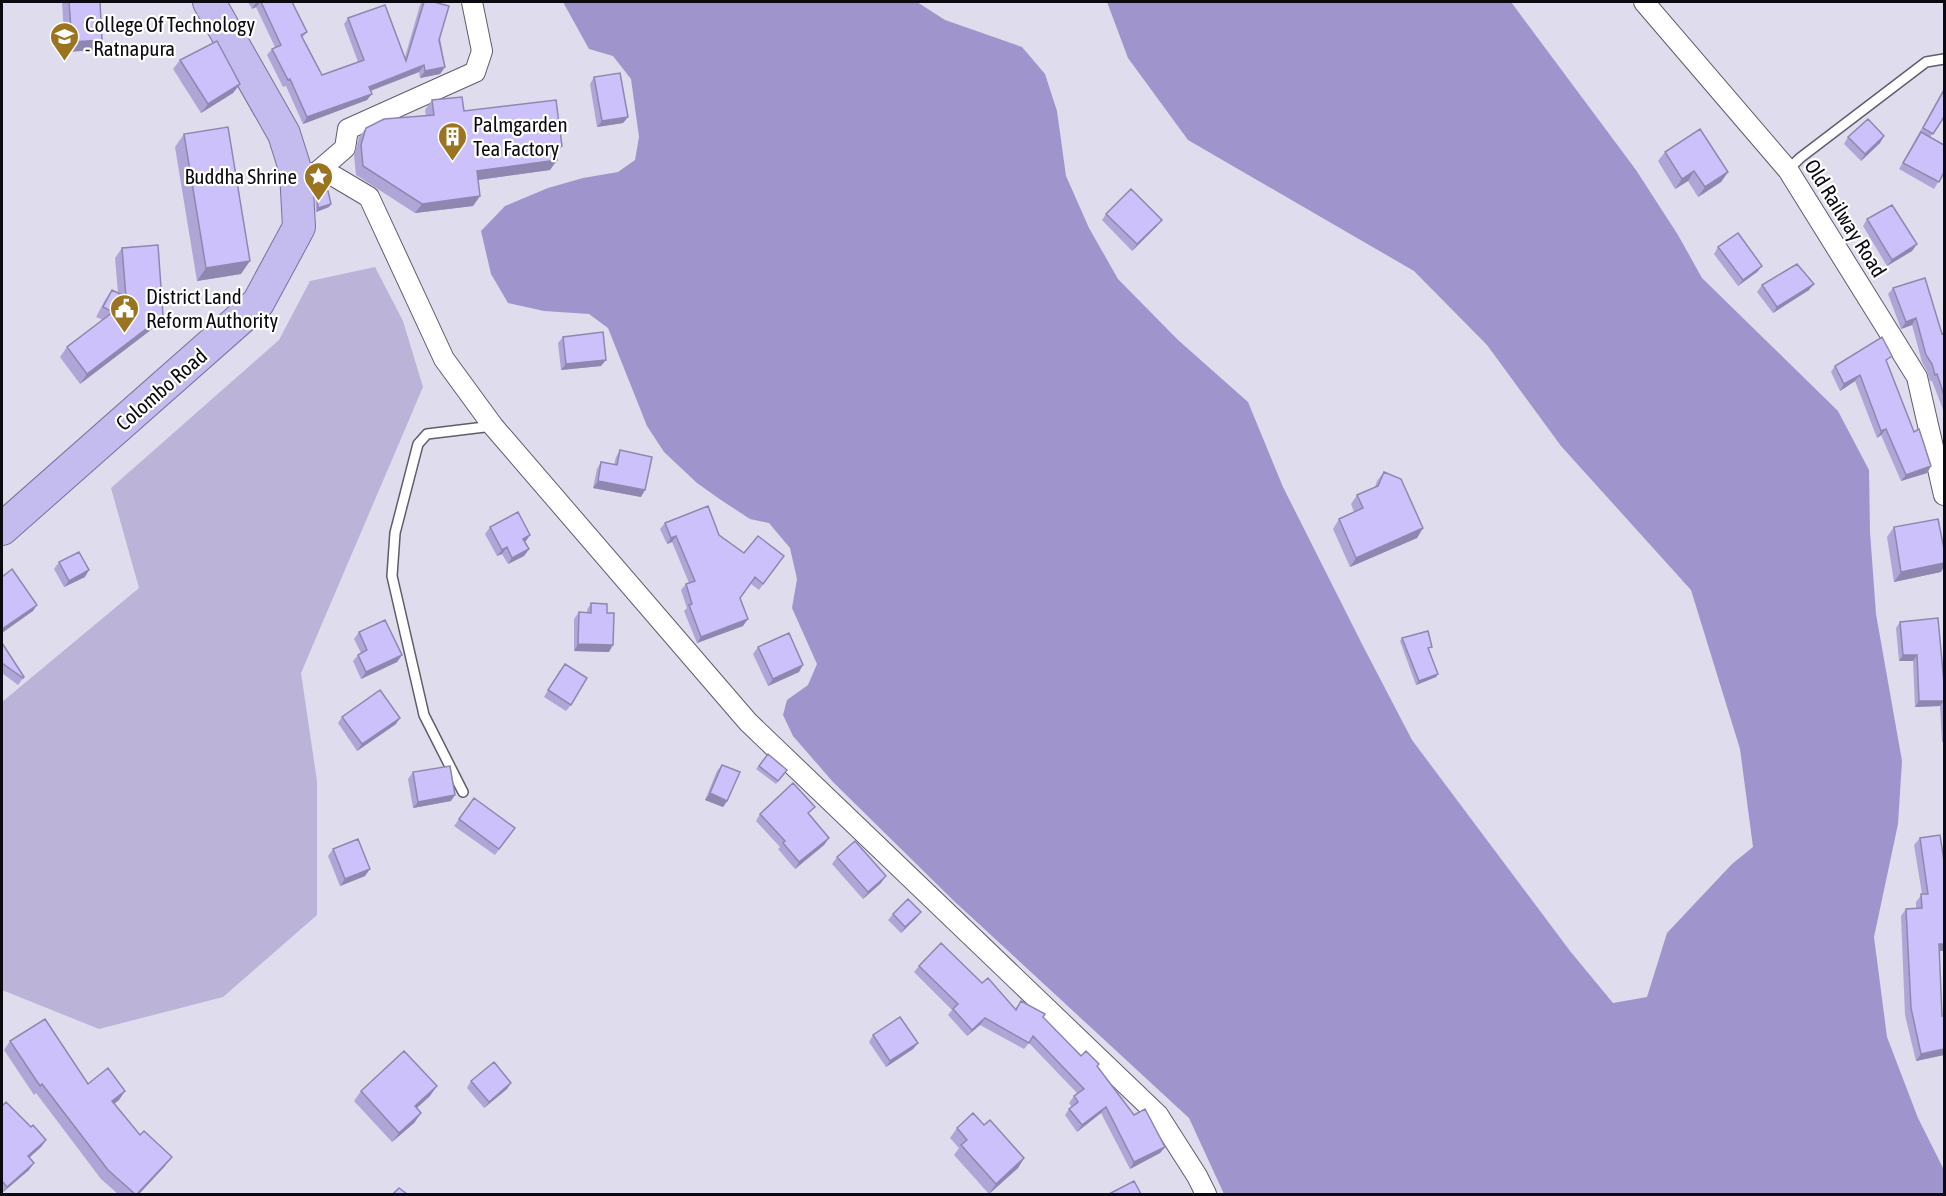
<svg xmlns="http://www.w3.org/2000/svg" width="1946" height="1196" font-family="'Asap Condensed',sans-serif">
<style>
.green{fill:#bbb4d8}
.forest{fill:#9f95cc}
.lines{fill:none;stroke-linecap:round;stroke-linejoin:round}
.service-casing{stroke:#5f5d6c;stroke-width:12}
.minor-casing{stroke:#5f5d6c;stroke-width:22}
.trunk-casing{stroke:#7a729d;stroke-width:34}
.service{stroke:#fff;stroke-width:9}
.minor{stroke:#fff;stroke-width:20}
.trunk{stroke:#c4bbee;stroke-width:32}
.wall{fill:#afa6d7}
.shaded-wall{fill:#8f87af}
.building{fill:#ccc1fa;stroke:#8f87af;stroke-width:1.5}
.labels{text-anchor:middle;dominant-baseline:central;stroke-width:4.5;stroke-linejoin:round;paint-order:stroke}
.poi-label{font-size:21px;fill:#0b0a10;stroke:#fff;text-anchor:start}
.street-label{font-size:21px;fill:#0b0a10;stroke:#fff}
</style>
<rect width="100%" height="100%" fill="#dedced"/>
<!-- green -->
<path class="green" d="M375 267 403 321 423 387 301 673 317 781V915L223 997 99 1029 2 990V702L139 588 111 488 279 340 310 281Z"/>
<!-- forest -->
<path class="forest" d="M563 2H917L945 20 1022 47 1045 74 1057 111 1066 176 1089 228 1118 279 1178 340 1248 402 1283 487 1363 646 1412 740 1570 951 1613 1003 1647 997 1667 933 1732 864 1753 847 1740 749 1691 590 1561 446 1487 345 1414 271 1188 140 1128 58 1107 2H1511L1636 170 1678 235 1702 278 1838 411 1869 470 1870 532 1876 614 1902 761 1898 824 1874 937 1887 1037 1918 1118 1944 1170V1194H1224L1189 1118 954 901 833 782 793 736 783 715 787 700 808 685 817 664 792 608 797 579 790 548 769 523 750 519 721 500 697 483 664 452 647 426 608 328 589 314 544 311 508 303 491 274 481 231 505 206 548 188 583 178 618 172 635 160 639 137 631 79 613 56 589 49Z"/>
<g class="lines">
<defs>
<path id="service" d="M1788 170 1800 158 1926 62 1944 59
M463 792 424 715 392 576 395 533 418 444 427 434 493 426"/>
<path id="minor" d="M1644 2 1788 170 1917 377 1944 495
M296 172 332 175 369 197 444 359 493 426 748 722 1158 1115 1197 1176 1206 1194
M316 173 345 148 348 129 475 72 482 51 472 2"/>
<path id="trunk" d="M2 529 258 303 299 227 296 172 284 134 209 2"/>
</defs>
<!-- service casing -->
<use href="#service" class="service-casing"/>
<!-- minor casing -->
<use href="#minor" class="minor-casing"/>
<!-- trunk casing -->
<use href="#trunk" class="trunk-casing"/>
<!-- service -->
<use href="#service" class="service"/>
<!-- minor -->
<use href="#minor" class="minor"/>
<!-- trunk -->
<use href="#trunk" class="trunk"/>
</g>
<!-- wall -->
<path class="wall" d="M62 2H100L102 40 96 50 65 52Z
M248 2H292L307 32 302 38 322 75 358 62 344 24 348 18 405 57 420 5 422 2H434L445 67 440 74 420 78 419 72 371 91 367 100 303 124 286 86 283 87 267 55 272 49 275 47 256 7 252 9Z
M180 60 240 84 233 93 201 113 173 69Z
M594 77 628 117 623 123 597 127 590 84Z
M1944 88V117L1930 137 1944 145V175L1943 174 1934 189 1899 169Z
M432 100 464 111 556 155 557 160 550 170 478 180 480 196 473 206 415 213 356 175 354 155 359 137 366 128 426 116 425 110Z
M184 134 241 274 197 281 175 147Z
M1884 136 1880 143 1861 161 1844 144 1848 137Z
M1665 152 1728 172 1721 182 1698 197 1688 181 1675 189 1658 161Z
M317 186 329 207 316 212 315 190Z
M1106 214 1157 226 1132 251 1102 220Z
M1867 219 1917 244 1912 251 1887 266 1863 226Z
M1718 247 1762 266 1757 272 1738 286 1714 254Z
M122 248 163 316 156 326 80 384 60 357 67 347 103 320 96 317 105 300 112 290 118 293 115 258Z
M1762 285 1809 290 1773 313 1757 292Z
M1893 288 1942 334 1944 333V412L1932 381H1930L1927 371 1922 362 1912 325 1901 329 1888 294Z
M563 337 601 366 561 370 558 343Z
M1887 363 1914 432 1931 466 1927 473 1901 481 1881 435 1877 438 1855 381 1840 391 1831 372 1835 366Z
M620 450 641 497 593 488 597 469 601 462 614 465 616 457Z
M1384 472 1423 528 1417 538 1350 567 1333 529 1339 519 1354 512 1351 504 1357 495 1375 487 1377 481Z
M665 523 719 535 744 553 784 556 759 590 751 584 740 598 743 626 697 643 684 611 687 608 681 590 686 584 689 583 672 542 667 544 660 529Z
M490 527 530 535 525 542 529 549 524 556 508 564 502 554 497 556 485 534Z
M1894 527 1941 572 1894 582 1887 537Z
M59 562 85 577 64 587 54 569Z
M591 603 609 652 574 651V619L579 612H587V610Z
M1900 622 1944 683V742H1942L1940 706 1915 707 1913 661H1899L1896 628Z
M359 632 402 655 397 662 361 679 353 661 358 655 361 653 354 639Z
M1402 638 1430 651H1429L1438 674 1436 677 1416 685 1400 641Z
M2 643 24 677 18 685 2 673Z
M758 647 799 672 768 686 753 654Z
M560 670 571 705 566 711 544 697Z
M342 717 396 724 357 751 338 723Z
M768 754 787 770 776 784 756 769Z
M722 765 727 801 723 807 705 800 717 771Z
M413 772 451 801 413 808 408 779Z
M474 798 515 828 495 855 454 826Z
M760 814 809 815 829 838 824 845 795 869 778 849 780 847 756 821Z
M1920 838 1939 951 1944 1055 1916 1061 1905 1015 1901 916 1906 909H1916V902L1922 894 1914 845Z
M333 849 365 876 340 886 328 856Z
M837 857 881 883 863 899 832 864Z
M921 912 916 918 901 933 888 920 893 914Z
M919 966 982 983 1015 1009 1021 1001 1043 1017 1081 1056 1097 1066 1134 1115 1165 1147 1160 1153 1130 1169 1101 1113 1077 1132 1065 1115 1069 1109 1072 1107 1069 1103 1074 1096 1077 1093 1029 1043 1024 1049 980 1025 967 1036 948 1015 952 1010 914 972Z
M873 1035 918 1043 913 1049 886 1067 869 1042Z
M10 1041 88 1084 119 1100 114 1104 165 1166 139 1194H118L101 1179 36 1093 34 1095 4 1050Z
M471 1081 507 1089 484 1108 467 1088Z
M361 1091 430 1096 416 1108 421 1113 414 1123 392 1142 354 1101Z
M2 1106 31 1127 46 1140 41 1147 29 1158V1170L2 1193Z
M984 1125 1024 1158 1018 1168 989 1194 954 1155 959 1148 950 1138 957 1128Z"/>
<!-- shaded-wall -->
<path class="shaded-wall" d="M260 2 256 7 252 9 256 3Z
M102 40 96 50 65 52 72 42Z
M424 65 419 72 364 93 369 87Z
M445 67 440 74 420 78 425 71Z
M240 84 233 93 201 113 208 104Z
M372 94 367 100 303 124 307 117Z
M628 117 623 123 597 127 602 121Z
M1884 136 1880 143 1861 161 1865 154Z
M562 146 556 155 555 147Z
M557 160 550 170 470 181 477 171Z
M1694 171 1688 181 1675 189 1682 179Z
M1728 172 1721 182 1698 197 1705 187Z
M480 196 473 206 415 213 422 204Z
M331 204 329 207 316 212 318 208Z
M1162 220 1157 226 1132 251 1137 244Z
M1917 244 1912 251 1887 266 1892 260Z
M250 261 241 274 197 281 206 268Z
M1762 266 1757 272 1738 286 1743 280Z
M1814 284 1809 290 1773 313 1777 307Z
M163 316 156 326 80 384 87 374Z
M1916 318 1912 325 1901 329 1906 322Z
M606 360 601 366 561 370 566 364Z
M1860 375 1855 381 1840 391 1844 384Z
M1886 429 1881 435 1877 438 1881 431Z
M1931 466 1927 473 1901 481 1906 475Z
M598 481 645 490 641 497 593 488Z
M1423 528 1417 538 1350 567 1356 558Z
M530 535 526 541 518 545 523 539Z
M676 536 672 542 667 544 671 538Z
M507 547 502 554 497 556 502 550Z
M529 549 524 556 508 564 512 558Z
M1944 563V567L1941 572 1894 582 1901 572Z
M89 570 85 577 64 587 69 581Z
M37 605 33 611 2 633V629Z
M748 619 743 626 697 643 701 637Z
M578 644 613 645 609 652 574 651Z
M402 655 397 662 361 679 366 672Z
M1903 655H1917L1913 661H1899Z
M803 665 799 672 768 686 773 679Z
M1438 674 1436 677 1416 685 1419 681Z
M1919 701H1944L1940 706 1915 707Z
M400 718 396 724 357 751 362 744Z
M710 793 727 801 723 807 705 800Z
M455 795 451 801 413 808 418 802Z
M829 838 824 845 795 869 799 862Z
M370 869 365 876 340 886 345 879Z
M886 876 881 883 863 899 868 892Z
M921 912 916 918 901 933 905 927Z
M1939 944H1944V951H1934Z
M985 1018 980 1025 967 1036 972 1030Z
M918 1043 913 1049 886 1067 890 1061Z
M1944 1049V1055L1916 1061 1921 1054Z
M511 1083 507 1089 484 1108 489 1102Z
M437 1086 430 1096 408 1116 415 1106Z
M125 1091 119 1100 106 1110 112 1101Z
M1106 1107 1101 1113 1077 1132 1082 1125Z
M421 1113 414 1123 392 1142 399 1133Z
M46 1140 41 1147 23 1163 28 1156Z
M1165 1147 1160 1153 1130 1169 1134 1162Z
M172 1157 165 1166 139 1194H137Z
M1024 1158 1018 1168 989 1194 996 1184Z
M34 1163 29 1170 2 1193 7 1187Z"/>
<!-- building -->
<path class="building" d="M69 2H100L102 40 72 42Z
M261 2H292L307 32 301 35 322 75 364 60 348 18 385 5 406 61 424 2H434L449 6 439 40 445 67 425 71 424 65 369 87 372 94 307 117 290 79 288 80 272 49 281 45Z
M217 41 240 84 208 104 180 60Z
M620 73 628 117 602 121 594 77Z
M1944 90V117L1933 134 1923 128Z
M462 97 464 111 556 100 562 146 555 147 557 160 477 171 480 196 422 204 363 166 361 145 366 128 384 119 434 115 432 100Z
M1868 119 1884 136 1865 154 1848 137Z
M228 127 250 261 206 268 184 134Z
M1700 129 1728 172 1705 187 1694 171 1682 179 1665 152Z
M1921 132 1944 145V172L1939 182 1903 163Z
M317 186 328 191 331 204 318 208Z
M1131 189 1162 220 1137 244 1106 214Z
M1892 205 1917 244 1892 260 1867 219Z
M1738 233 1762 266 1743 280 1718 247Z
M158 245 163 316 87 374 67 347 113 312 103 307 112 290 126 297 122 248Z
M1797 264 1814 284 1777 307 1762 285Z
M1925 278 1942 334 1944 333V395L1937 374 1935 375 1932 364 1926 355 1916 318 1906 322 1893 288Z
M603 332 606 360 566 364 563 337Z
M1882 337 1892 356 1886 360 1914 432 1919 429 1931 466 1906 475 1886 429 1881 431 1860 375 1844 384 1835 366Z
M620 450 652 457 645 490 598 481 601 462 617 465Z
M1384 472 1401 479 1423 528 1356 558 1339 519 1363 508 1357 495 1378 486Z
M708 506 719 535 744 553 758 536 784 556 763 584 755 577 740 598 748 619 701 637 689 605 692 604 686 584 695 581 676 536 671 538 665 523Z
M518 512 530 535 523 539 529 549 512 558 507 547 502 550 490 527Z
M1938 519 1944 549V563L1901 572 1894 527Z
M79 552 89 570 69 581 59 562Z
M12 569 37 605 2 629V577Z
M591 603 607 604V613H614L613 645 578 644 579 612 591 613Z
M1938 618 1944 683V714V701H1919L1917 655H1903L1900 622Z
M385 620 402 655 366 672 358 655 367 650 359 632Z
M1428 631 1432 647 1428 648 1438 674 1419 681 1402 638Z
M789 633 803 665 773 679 758 647Z
M2 643 24 677 23 678 2 663Z
M565 664 587 678 571 705 548 690Z
M380 690 400 718 362 744 342 717Z
M768 754 787 770 778 781 759 766Z
M722 765 740 772 727 801 710 793Z
M450 766 455 795 418 802 413 772Z
M793 783 815 807 808 813 829 838 799 862 783 843 785 841 760 814Z
M474 798 515 828 499 849 459 819Z
M1940 835 1944 861V944H1939L1942 1016H1944V1049L1921 1054 1911 1008 1906 909 1922 908 1921 894H1928L1920 838Z
M358 839 370 869 345 879 333 849Z
M855 841 886 876 868 892 837 857Z
M908 899 921 912 905 927 893 914Z
M941 943 982 983 988 978 1016 1010 1021 1001 1045 1014 1043 1017 1081 1056 1086 1051 1099 1064 1097 1066 1134 1115 1145 1109 1165 1147 1134 1162 1106 1107 1082 1125 1069 1109 1078 1102 1074 1096 1084 1089 1033 1036 1029 1043 985 1018 972 1030 953 1009 958 1004 919 966Z
M900 1017 918 1043 890 1061 873 1035Z
M45 1019 88 1084 108 1068 125 1091 112 1101 140 1135 144 1131 172 1157 137 1194H135L108 1170 42 1084 40 1086 10 1041Z
M404 1051 437 1086 415 1106 421 1113 399 1133 361 1091Z
M494 1062 511 1083 489 1102 471 1081Z
M6 1102 31 1127 33 1125 46 1140 28 1156 34 1163 7 1187 2 1181V1106Z
M973 1113 984 1125 990 1120 1024 1158 996 1184 961 1145 967 1140 957 1128Z
M1134 1181 1141 1194H1109Z
M399 1188 407 1194H393Z"/>
<!-- icons -->
<defs>
<symbol id="university-pin" viewBox="-11 -11 22 30"><path d="M0 17L-7.5 6A9.5 9.5 0 1 1 7.5 6Z" fill="#9a741f" stroke="#fff"/><path d="M0-5L7-2L0 1L-7-2ZM-4 1L0 2.5L4 1V4Q0 6-4 4Z" fill="#fff"/></symbol>
<symbol id="building-pin" viewBox="-11 -11 22 30"><path d="M0 17L-7.5 6A9.5 9.5 0 1 1 7.5 6Z" fill="#9a741f" stroke="#fff"/><path d="M-4-6H4V6H1V3H-1V6H-4ZM-2.5-4.3h1.7v1.8h-1.7ZM.8-4.3h1.7v1.8H.8ZM-2.5-1h1.7V.8h-1.7ZM.8-1h1.7V.8H.8Z" fill="#fff"/></symbol>
<symbol id="sight-pin" viewBox="-11 -11 22 30"><path d="M0 17L-7.5 6A9.5 9.5 0 1 1 7.5 6Z" fill="#9a741f" stroke="#fff"/><path d="M0-6L1.8-2.2L6-1.7L2.9 1.2L3.7 5.4L0 3.3L-3.7 5.4L-2.9 1.2L-6-1.7L-1.8-2.2Z" fill="#fff"/></symbol>
<symbol id="civic-pin" viewBox="-11 -11 22 30"><path d="M0 17L-7.5 6A9.5 9.5 0 1 1 7.5 6Z" fill="#9a741f" stroke="#fff"/><path d="M-.6-6.5H3V-4.5H.6V-3L4-1V1h2V6H-6V1h2V-1L-.6-3ZM-1.2 2.5V6h2.4V2.5Z" fill="#fff"/></symbol>
</defs>
<g fill-rule="evenodd">
<use href="#university-pin" x="48" y="20" width="33" height="45"/>
<use href="#building-pin" x="436" y="120" width="33" height="45"/>
<use href="#sight-pin" x="302" y="160" width="33" height="45"/>
<use href="#civic-pin" x="108" y="292" width="33" height="45"/>
</g>
<g class="labels">
<!-- poi labels -->
<g class="poi-label">
<text x="85" y="24">College Of Technology<tspan x="85" dy="24">- Ratnapura</tspan></text>
<text x="473" y="124">Palmgarden<tspan x="473" dy="24">Tea Factory</tspan></text>
<text x="297" y="176" text-anchor="end">Buddha Shrine</text>
<text x="146" y="296">District Land<tspan x="146" dy="24">Reform Authority</tspan></text>
</g>
<!-- street labels -->
<g class="street-label">
<text transform="translate(1846 218) rotate(58)">Old Railway Road</text>
<text transform="translate(161 389) rotate(-41)">Colombo Road</text>
</g>
</g>
<!-- border -->
<rect width="1946" height="1196" fill="none" stroke="#0b0a10" stroke-width="6"/>
</svg>
